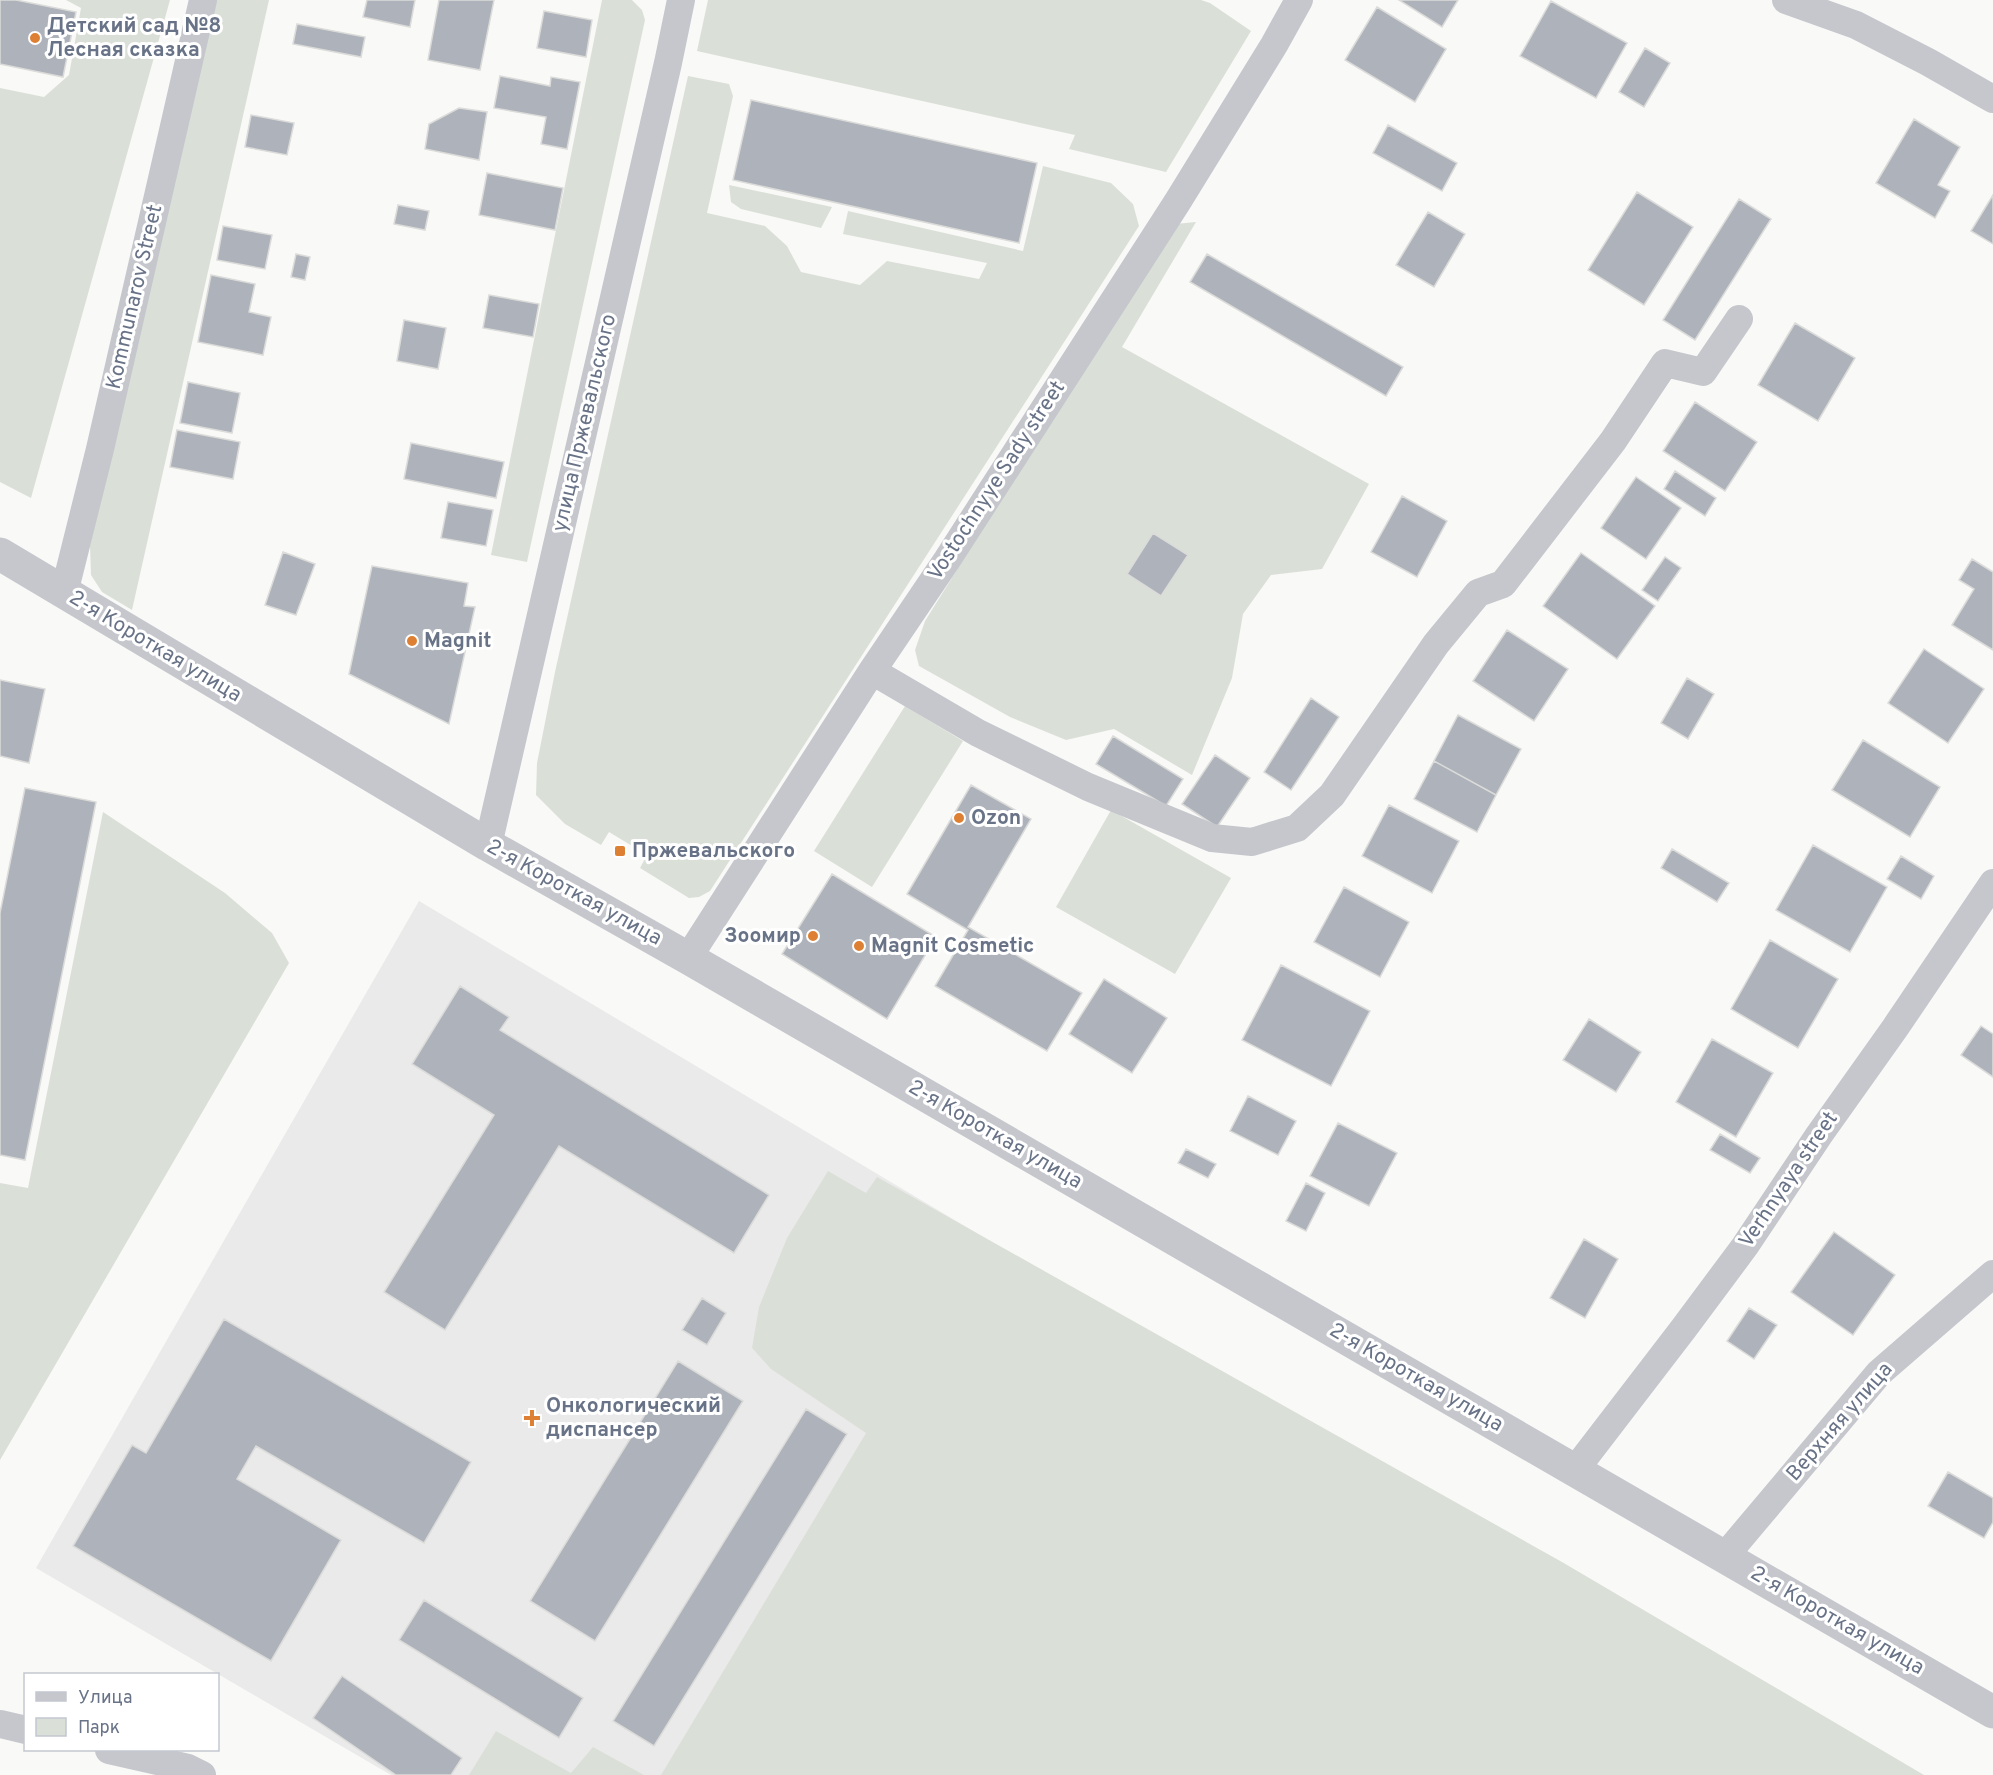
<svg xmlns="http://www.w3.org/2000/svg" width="1993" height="1775" font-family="Overpass,sans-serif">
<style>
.built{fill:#eaeaea}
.green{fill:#dae0d8}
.building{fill:#aeb3bb;stroke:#dbdbd9;stroke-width:1.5}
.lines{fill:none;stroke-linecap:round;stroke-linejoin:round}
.minor{stroke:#c5c7cc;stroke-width:28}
.tertiary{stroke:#c5c7cc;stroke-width:33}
.poi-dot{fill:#dd8033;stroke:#fff;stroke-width:2}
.labels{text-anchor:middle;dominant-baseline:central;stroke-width:6;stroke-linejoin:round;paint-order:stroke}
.poi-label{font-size:21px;font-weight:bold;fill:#697387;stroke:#fff;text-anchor:start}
.street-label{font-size:21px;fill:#697387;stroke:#fff}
</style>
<rect width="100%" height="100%" fill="#f9f9f7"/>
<!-- built -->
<path class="built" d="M419 901 1037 1269 717 1775H391L36 1568Z"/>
<!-- green -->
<path class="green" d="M66 0H170L31 498 0 482V88L44 97 69 75 81 8Z
M216 0H269L132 610 102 592 91 575 90 546Z
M602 0H632L642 10 645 20 527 562 491 555Z
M708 0H1201L1210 3 1251 31 1166 172 1069 149 1075 135 697 51Z
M688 76 729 84 733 96 707 213 765 226 787 246 801 272 860 285 887 261 979 279 987 263 843 234 848 211 1023 251 1043 166 1111 183 1133 204 1139 226 710 891 699 897 689 898 640 868 647 855 609 832 601 845 565 824 536 795 537 763 555 672Z
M729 185 832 207 821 228 741 209 731 202Z
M1196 222 1122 347 1369 484 1322 569 1271 575 1243 614 1232 678 1192 775 1114 729 1066 740 1010 717 919 666 915 650 925 621 1169 230 1175 224Z
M905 706 963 741 872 887 814 851Z
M1111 810 1231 878 1175 974 1056 907Z
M103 812 225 893 272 933 289 963 0 1460V1183L28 1188Z
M828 1171 866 1193 877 1177 1562 1562 1924 1775H661L866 1433 771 1369 752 1348 759 1307 787 1238Z
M496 1731 571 1773 593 1747 644 1775H469Z"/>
<!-- building -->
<path class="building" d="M0 0H16L76 12 63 77 0 64Z
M367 0H415L410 27 363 17Z
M439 0H494L480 70 428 60Z
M1399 0H1458L1442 27Z
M1551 1 1627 43 1596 98 1520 56Z
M1377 7 1446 49 1415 102 1345 60Z
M544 11 592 20 586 57 537 48Z
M297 24 365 37 361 57 293 44Z
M1645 48 1670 63 1644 107 1619 92Z
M500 76 550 86 551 77 580 82 567 149 541 144 546 117 494 108Z
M751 100 1037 163 1019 243 733 180Z
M459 108 487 112 479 160 425 149 429 124Z
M251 115 294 123 287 155 245 147Z
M1914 119 1960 147 1938 185 1950 191 1935 218 1876 183Z
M1388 125 1457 163 1442 191 1373 153Z
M487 173 563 188 555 230 479 215Z
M1637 192 1693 227 1644 305 1588 270Z
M1993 195V244L1971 231Z
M1739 199 1771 219 1695 340 1663 320Z
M398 205 429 211 425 230 394 224Z
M1428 212 1465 234 1434 287 1396 265Z
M223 226 272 235 265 269 217 260Z
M296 254 310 257 305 280 291 277Z
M1207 254 1403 367 1386 396 1190 282Z
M211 275 255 284 249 312 271 317 263 355 198 342Z
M489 295 539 304 533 337 483 328Z
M404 320 446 328 438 369 397 361Z
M1795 323 1855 358 1818 421 1758 385Z
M188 382 240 393 232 433 180 423Z
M1695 402 1757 442 1725 491 1663 451Z
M177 430 240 442 233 479 170 467Z
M411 443 504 462 496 498 404 479Z
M1675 471 1716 498 1705 516 1664 489Z
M1636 477 1681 508 1646 559 1601 528Z
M1402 496 1447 521 1417 577 1371 552Z
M448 502 493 510 486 546 441 538Z
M1153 533 1188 555 1161 596 1127 574Z
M283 552 315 564 296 615 265 605Z
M1581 553 1655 606 1617 659 1543 606Z
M1665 557 1681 568 1658 601 1642 590Z
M1972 559 1993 572V650L1952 625 1974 589 1959 580Z
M372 566 468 583 464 606 475 607 449 724 349 674Z
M1507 630 1568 669 1534 721 1473 681Z
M1924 649 1984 689 1948 743 1888 703Z
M1687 678 1714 694 1688 739 1661 723Z
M0 680 45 689 29 763 0 756Z
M1311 698 1339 717 1291 790 1264 772Z
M1458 715 1521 749 1496 795 1434 761Z
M1113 736 1183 779 1166 806 1096 764Z
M1863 740 1940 787 1910 837 1832 790Z
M1215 755 1250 778 1217 827 1182 804Z
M1434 761 1496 795 1477 832 1414 799Z
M971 785 1031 819 968 927 1082 993 1047 1051 935 986 968 930 907 894Z
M25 788 96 802 25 1160 0 1155V913Z
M1389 805 1459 841 1432 893 1362 856Z
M1813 845 1887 887 1850 952 1776 910Z
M1672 849 1729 883 1717 902 1661 868Z
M1901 856 1934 876 1921 899 1887 879Z
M832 874 936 937 887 1019 782 954Z
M1344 887 1409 922 1380 977 1314 942Z
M1770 940 1838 979 1798 1048 1731 1009Z
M1281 965 1370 1011 1331 1086 1242 1040Z
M1104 979 1167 1018 1132 1073 1069 1034Z
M460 986 509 1017 500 1030 769 1195 734 1253 559 1146 445 1330 384 1292 494 1115 412 1064Z
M1589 1019 1641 1052 1616 1092 1563 1060Z
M1981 1026 1993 1034V1077L1961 1055Z
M1712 1039 1773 1073 1736 1137 1676 1102Z
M1248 1096 1296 1121 1278 1155 1230 1131Z
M1338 1123 1397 1153 1369 1206 1310 1176Z
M1720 1134 1760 1158 1750 1173 1710 1150Z
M1186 1149 1216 1164 1208 1178 1178 1163Z
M1306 1183 1325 1193 1306 1231 1286 1221Z
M1834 1232 1895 1275 1853 1335 1791 1292Z
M1584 1239 1618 1259 1585 1318 1550 1298Z
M702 1298 726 1313 707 1345 682 1330Z
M1749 1308 1777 1325 1754 1359 1727 1341Z
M224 1319 471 1462 424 1543 256 1446 237 1479 341 1540 271 1661 73 1546 132 1445 146 1453Z
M678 1361 743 1401 595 1641 530 1601Z
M806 1409 847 1434 654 1746 613 1721Z
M1948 1472 1993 1498V1522L1984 1538 1928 1506Z
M424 1600 583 1698 559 1738 399 1640Z
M342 1676 462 1758 451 1775H396L313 1718Z"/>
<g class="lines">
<!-- minor -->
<path class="minor" d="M1786 0 1856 25 1928 62 1993 99
M64 593 100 449 203 0
M872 671 978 733 1088 787 1212 838 1252 842 1297 828 1332 795 1436 644 1478 593 1503 584 1613 441 1665 363 1703 372 1739 319
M488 845 668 63 681 0
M688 958 872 671 947 560 1178 201 1274 45 1299 0
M1575 1470 1684 1328 1745 1246 1819 1135 1895 1028 1993 883
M1725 1556 1879 1373 1993 1274
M0 1724 26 1730
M109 1750 188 1768 202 1775"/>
<!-- tertiary -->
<path class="tertiary" d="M0 554 488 845 688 958 1993 1712"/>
</g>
<!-- markers -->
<g class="poi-dot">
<circle cx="35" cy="38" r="6"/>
<circle cx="412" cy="641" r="6"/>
<circle cx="959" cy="818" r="6"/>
<rect x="614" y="845" width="12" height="12" rx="3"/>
<circle cx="813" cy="936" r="6"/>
<circle cx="859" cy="946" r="6"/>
<path d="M529 1409h6v6h6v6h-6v6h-6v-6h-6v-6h6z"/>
</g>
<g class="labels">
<!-- poi labels -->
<g class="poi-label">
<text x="47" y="26">Детский сад №8<tspan x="47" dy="24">Лесная сказка</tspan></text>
<text x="424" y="641">Magnit</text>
<text x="971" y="818">Ozon</text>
<text x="632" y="851">Пржевальского</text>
<text x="801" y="936" text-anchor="end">Зоомир</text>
<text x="871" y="946">Magnit Cosmetic</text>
<text x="546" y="1406">Онкологический<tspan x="546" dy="24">диспансер</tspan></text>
</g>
<!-- street labels -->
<g class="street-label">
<text transform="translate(135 297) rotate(-77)">Kommunarov Street</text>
<text transform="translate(585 423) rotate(-77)">улица Пржевальского</text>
<text transform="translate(997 481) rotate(-57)">Vostochnyye Sady street</text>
<text transform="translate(155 647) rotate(31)">2-я Короткая улица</text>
<text transform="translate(574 893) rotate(29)">2-я Короткая улица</text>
<text transform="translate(995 1135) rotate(30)">2-я Короткая улица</text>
<text transform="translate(1789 1180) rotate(-56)">Verhnyaya street</text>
<text transform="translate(1416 1378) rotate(30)">2-я Короткая улица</text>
<text transform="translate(1840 1422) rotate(-49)">Верхняя улица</text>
<text transform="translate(1837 1621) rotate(30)">2-я Короткая улица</text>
</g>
</g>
<!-- legend -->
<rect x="24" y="1673" width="195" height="78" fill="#ffffff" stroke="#c3c7cf" stroke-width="1.5"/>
<rect x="36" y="1692" width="30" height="9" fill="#c5c7cc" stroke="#c3c7cf" stroke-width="1.5"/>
<text x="78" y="1703" font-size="18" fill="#697387">Улица</text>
<rect x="36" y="1718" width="30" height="18" fill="#dae0d8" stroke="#c3c7cf" stroke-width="1.5"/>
<text x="78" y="1733" font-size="18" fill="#697387">Парк</text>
</svg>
